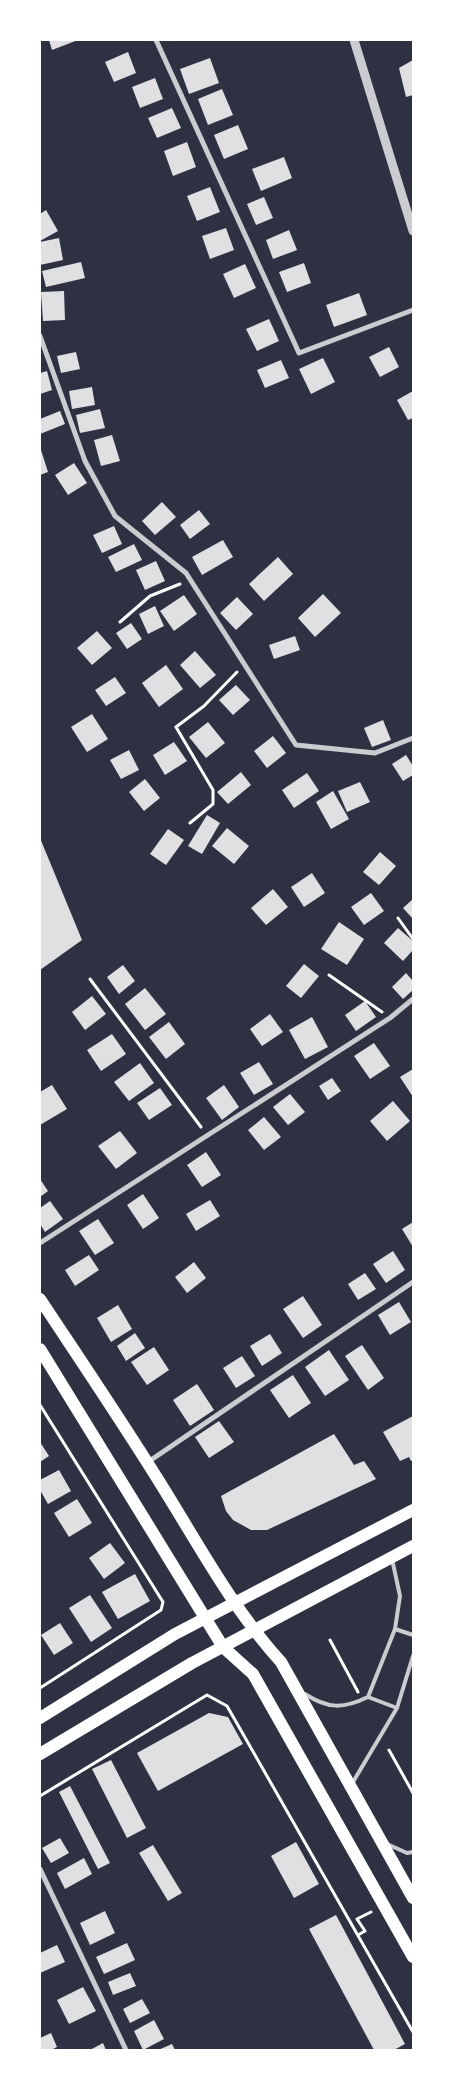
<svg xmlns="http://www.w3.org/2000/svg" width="453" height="2090" font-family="Overpass,sans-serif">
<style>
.building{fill:#e0e0e3}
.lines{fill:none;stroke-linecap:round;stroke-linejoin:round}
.path{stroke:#fff;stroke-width:3}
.service{stroke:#caccd0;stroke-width:4}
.minor{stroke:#caccd0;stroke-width:5}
.tertiary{stroke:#caccd0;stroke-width:9}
.primary{stroke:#fff;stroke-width:12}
</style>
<rect width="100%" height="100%" fill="#2d3142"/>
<!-- building -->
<path class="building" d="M49 40H78L52 50Z
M128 52 136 73 114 82 105 62Z
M210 58 219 83 189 94 180 69Z
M413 60V95L406 97 399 68Z
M155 78 163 99 140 108 132 87Z
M222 89 233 115 208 125 198 99Z
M172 108 181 128 157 138 148 118Z
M238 125 248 149 224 159 214 135Z
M187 142 196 167 173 176 164 151Z
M284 157 292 178 261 191 252 169Z
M210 187 220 212 197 221 187 196Z
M264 197 273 218 256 225 247 204Z
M46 210 58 231 40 241V214Z
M226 228 234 250 210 259 202 236Z
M289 230 297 250 273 259 266 240Z
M59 238 63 260 40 265V242Z
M81 262 85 278 46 287 42 271Z
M304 263 311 283 287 292 279 272Z
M245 264 256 288 234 298 223 274Z
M64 291 65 320 43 321 41 292Z
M359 293 367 315 334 327 326 305Z
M269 319 279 341 257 351 246 329Z
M389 347 399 367 380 377 369 357Z
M76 352 80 369 61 373 57 356Z
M323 358 335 382 311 394 299 369Z
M281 360 289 378 265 388 257 370Z
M47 371 52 390 40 394V373Z
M92 387 95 405 72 409 69 391Z
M413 391V418L408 420 397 400Z
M100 409 105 428 80 433 76 415Z
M60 411 65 424 40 434V419Z
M112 435 120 461 101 466 94 440Z
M40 447 48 472 40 475Z
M74 463 87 483 68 495 55 475Z
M162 502 176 517 155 535 142 521Z
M199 510 210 524 190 539 180 525Z
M114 526 122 544 102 553 93 535Z
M223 540 233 557 202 575 192 557Z
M134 544 142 560 116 572 108 557Z
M278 557 293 574 264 601 249 584Z
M156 561 165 581 145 590 136 570Z
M323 594 341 613 315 637 298 618Z
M184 595 197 614 174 631 160 611Z
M237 597 253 614 236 630 220 613Z
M155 606 164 626 148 634 139 614Z
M131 623 142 639 127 649 116 633Z
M97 631 112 648 92 665 77 648Z
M295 636 300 650 274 659 269 645Z
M195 651 216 675 200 688 180 665Z
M166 665 183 689 159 707 142 683Z
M115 677 126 693 106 706 95 690Z
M236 685 250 700 233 715 219 700Z
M92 714 108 739 87 752 71 727Z
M383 720 391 740 372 747 364 728Z
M208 722 225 743 206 758 189 737Z
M273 736 286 753 267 768 254 751Z
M174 742 187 761 165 775 153 755Z
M129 750 139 770 121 779 110 760Z
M406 755 413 766V775L403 781 392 764Z
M241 772 251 785 228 804 217 792Z
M307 773 319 791 294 808 282 790Z
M145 779 160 798 144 811 129 792Z
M360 782 370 802 347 812 338 791Z
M333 791 349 819 331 829 316 802Z
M207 815 220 823 202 854 188 846Z
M227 828 249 846 234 864 212 846Z
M168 829 184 840 166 865 150 854Z
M40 838 82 940 40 970Z
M380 852 396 866 379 885 363 872Z
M312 873 325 893 304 907 291 887Z
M273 889 288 907 266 925 251 908Z
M371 893 384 911 364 925 351 907Z
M413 899V919L403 908Z
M339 922 364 939 347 965 321 949Z
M398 928 413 941V950L403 961 384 943Z
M304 964 319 976 301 998 286 986Z
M123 965 135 981 119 994 107 977Z
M406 973 413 981V990L403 999 392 987Z
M145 988 166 1014 145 1030 125 1004Z
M92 996 106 1014 85 1030 72 1012Z
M365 1001 376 1017 356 1031 345 1015Z
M270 1014 283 1032 262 1046 250 1029Z
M312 1017 328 1047 305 1059 289 1030Z
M169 1022 185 1044 166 1059 149 1037Z
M112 1034 126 1054 101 1071 87 1050Z
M374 1043 390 1066 370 1079 354 1056Z
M259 1062 273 1084 254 1095 240 1073Z
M140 1063 154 1083 129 1101 114 1082Z
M413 1069V1097L400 1077Z
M332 1078 341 1091 328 1100 319 1086Z
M52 1085 67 1109 40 1125V1092Z
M224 1085 239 1107 222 1120 206 1098Z
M160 1088 172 1105 149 1120 137 1103Z
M290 1094 305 1112 288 1125 273 1107Z
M393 1101 410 1121 387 1141 370 1121Z
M264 1117 281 1137 264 1150 248 1130Z
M120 1131 137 1153 116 1169 98 1146Z
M206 1152 221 1175 202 1187 187 1165Z
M40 1179 48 1191 40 1197Z
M143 1194 159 1218 143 1229 127 1205Z
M210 1200 220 1216 196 1231 186 1214Z
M50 1201 63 1219 45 1232 40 1224V1208Z
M98 1219 114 1243 95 1255 79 1231Z
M413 1222V1247L402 1229Z
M393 1251 405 1270 386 1283 373 1264Z
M89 1255 99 1270 75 1286 65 1270Z
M194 1262 206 1278 187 1293 175 1277Z
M365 1273 376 1289 358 1300 348 1284Z
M303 1296 322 1325 303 1338 283 1309Z
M399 1302 411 1322 390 1335 378 1315Z
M118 1305 132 1329 111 1342 97 1318Z
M135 1333 145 1348 126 1361 117 1346Z
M270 1334 282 1353 262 1366 250 1346Z
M362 1345 384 1378 368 1390 345 1356Z
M154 1347 169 1370 147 1385 131 1362Z
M329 1350 349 1380 325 1396 305 1367Z
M242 1356 255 1376 236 1388 223 1368Z
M293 1375 311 1403 289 1418 270 1390Z
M197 1384 214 1410 190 1426 173 1400Z
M413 1416V1460L411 1461 409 1457 400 1461 383 1432Z
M219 1421 234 1442 209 1458 195 1437Z
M334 1434 354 1465 364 1461 376 1479 267 1530H251L233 1520 226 1511 221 1496Z
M40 1442 49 1456 40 1462Z
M59 1470 71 1491 48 1504 40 1490V1480Z
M77 1499 92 1523 69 1537 54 1513Z
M110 1543 125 1563 104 1579 89 1558Z
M135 1574 150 1601 118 1619 102 1592Z
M90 1595 112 1628 91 1642 69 1608Z
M60 1623 73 1643 54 1655 41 1635Z
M209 1713 228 1717 243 1744 158 1791 137 1753Z
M111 1760 146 1828 127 1838 92 1769Z
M70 1786 110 1863 98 1869 59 1792Z
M60 1838 69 1853 51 1863 42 1848Z
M296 1842 319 1884 294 1898 271 1856Z
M153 1845 182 1893 168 1901 139 1853Z
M84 1858 92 1874 65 1889 57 1873Z
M105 1911 115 1933 90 1945 80 1923Z
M336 1915 405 2044 394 2050H374L309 1929Z
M127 1943 135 1960 104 1974 96 1957Z
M57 1945 65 1962 40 1973V1953Z
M130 1973 136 1986 113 1995 108 1982Z
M83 1987 96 2011 69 2024 57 2000Z
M142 1999 150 2013 130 2023 123 2009Z
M154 2020 164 2039 143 2050 134 2031Z
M51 2033 57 2047 51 2050H40V2038Z
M103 2043 106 2050H90Z
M172 2044 175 2050H158Z"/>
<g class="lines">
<!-- path -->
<path class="path" d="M120 622 150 596 180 584
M190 823 213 804V790L176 727 204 706 237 672
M398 918 413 939
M329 975 382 1012
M90 979 201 1127
M40 1405 163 1602 161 1610 40 1688
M330 1640 358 1692
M389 1750 413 1793
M40 1796 207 1695 227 1706 413 2032
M358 1935 365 1931 357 1919 371 1912"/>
<!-- service -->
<path class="service" d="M392 1559 400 1596 395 1629
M305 1694C328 1709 343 1709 368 1697
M397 1708 368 1697 395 1629 413 1635
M353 1782 397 1708 413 1656
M387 1844 407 1853 413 1852"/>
<!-- minor -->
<path class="minor" d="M156 40 299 353 413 310
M40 336 85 461 115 516 186 573 296 745 375 753 413 738
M40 1243 390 1018 413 999
M148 1462 413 1282
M40 1869 126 2050"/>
<!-- tertiary -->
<path class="tertiary" d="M354 40 413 231"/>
<!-- primary -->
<path class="primary" d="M40 1299C81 1361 123 1423 162 1486 200 1547 233 1609 281 1662L413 1898
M40 1349 223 1647 253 1674 413 1957
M40 1718 175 1634 413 1510
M40 1754 192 1663 413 1546"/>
</g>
<!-- border -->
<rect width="453" height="2090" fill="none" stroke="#ffffff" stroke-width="82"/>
</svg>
